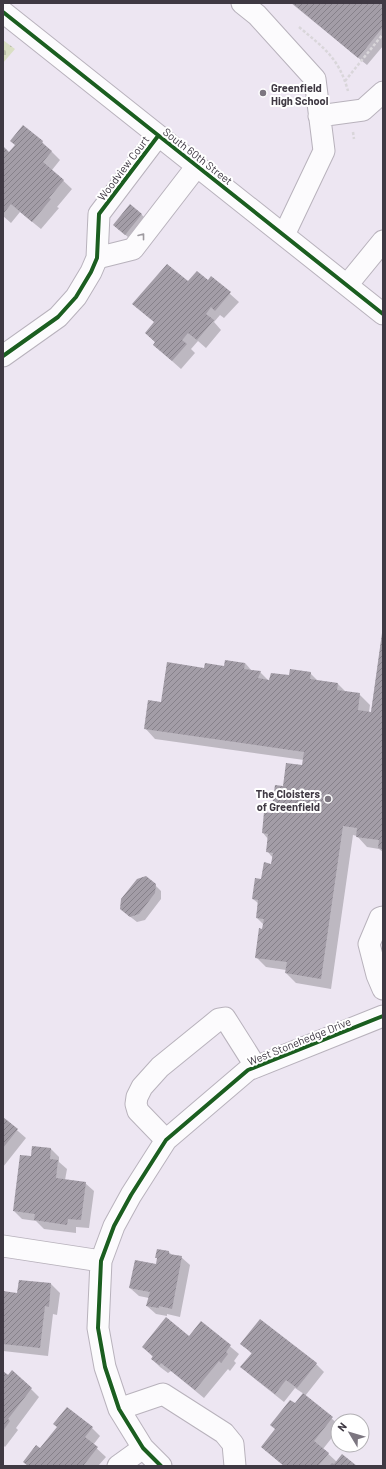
<svg xmlns="http://www.w3.org/2000/svg" width="386" height="1469" font-family="Barlow,sans-serif">
<style>
.cemetery{fill:url(#cemetery-stones)}
.shadow{fill:#0003}
.building{fill:url(#building-hatch)}
.lines{fill:none;stroke-linecap:round;stroke-linejoin:round}
.minor-casing{stroke:#b8b2bc;stroke-width:23}
.path{stroke:#d9d6da;stroke-width:2.5;stroke-dasharray:3 2;stroke-linecap:butt}
.minor{stroke:#fcfbfd;stroke-width:21}
.cycleway-casing{stroke:#fff;stroke-width:6}
.cycleway{stroke:#1b5e20;stroke-width:4}
.oneway{stroke:#9e9aa0}
.poi-dot{fill:#7c7680;stroke:#fff;stroke-width:1.5}
.labels{text-anchor:middle;dominant-baseline:central;stroke-width:4;stroke-linejoin:round;paint-order:stroke}
.poi-label{font-size:11px;font-weight:bold;fill:#3f3943;stroke:#fff;text-anchor:start}
.street-label{font-size:11px;fill:#3f3943;stroke:#fff}
</style>
<defs>
<pattern id="cemetery-stones" width="16" height="16" patternUnits="userSpaceOnUse"><rect width="16" height="16" fill="#dadfc4"/><path d="M2 7V4a2 2 0 0 1 4 0v3zM10 15v-3a2 2 0 0 1 4 0v3z" fill="#bcc0aa"/></pattern>
<pattern id="building-hatch" width="6" height="6" patternUnits="userSpaceOnUse"><rect width="6" height="6" fill="#a39da7"/><path d="M-1 1l2-2M0 6l6-6M5 7l2-2" fill="none" stroke="#86818a"/></pattern>
</defs>
<rect width="100%" height="100%" fill="#ede6f2"/>
<!-- cemetery -->
<path class="cemetery" d="M3 40 15 49 3 63Z"/>
<!-- shadow -->
<path class="shadow" d="M291 3H383V46L367 65Z
M42 142 60 160 52 170 72 189 57 207 59 208 41 229 20 212 11 223 3 216V148L9 153Z
M141 214 144 217 128 237 117 228Z
M211 277 239 302 224 318 220 315 214 322 221 330 206 348 198 341 191 349 195 353 181 369 163 353 156 343 146 333 188 282 208 281Z
M383 634V852L379 849 367 847 357 836 353 835 331 989 296 983 286 973V970L266 967 256 957 264 925 257 918 259 904 253 899 272 865 273 858 267 851 268 839 263 833 283 787 303 766 304 760 155 739 145 728 162 703 205 669 245 663 252 671 260 672 270 682 290 676 310 673 318 681 338 684 347 693 359 694 370 705 369 712 371 713Z
M155 885 161 891V899L145 920 137 922 128 915Z
M3 1118 26 1138 3 1167Z
M51 1149 59 1157V1162L67 1169 65 1180 85 1183 94 1191 89 1228 76 1227V1233L44 1229 36 1221 22 1219 14 1211 32 1157Z
M169 1252 172 1255 181 1257 190 1265 180 1317 167 1314V1316L156 1314 147 1306 149 1298 139 1296 130 1288 157 1265 158 1259 156 1257Z
M19 1281 51 1284 60 1293 57 1315 53 1314 48 1356 3 1351V1292L18 1294Z
M201 1322 239 1354 234 1361 236 1363 230 1371 228 1369 204 1398 171 1371 168 1373 160 1367 152 1359 153 1357 143 1347 189 1337Z
M242 1344 316 1364 324 1372 305 1396 338 1424V1430L323 1449 337 1462 356 1466H284L262 1447 304 1394 295 1388 284 1402 250 1375 242 1367 252 1354Z
M3 1372 30 1388 39 1397 16 1428 18 1430 5 1447 3 1445Z
M58 1427 92 1428 100 1436 93 1445 106 1457 98 1466H28Z"/>
<!-- building -->
<path class="building" d="M292 3H383V27L358 58Z
M23 125 43 141 42 143 52 151 43 162 64 180 49 198 51 199 32 222 11 204 3 214V146L9 152 15 145 10 141Z
M130 204 142 214 125 235 113 225Z
M167 264 188 281 197 271 208 280 211 276 231 292 215 311 211 307 206 314 214 320 197 340 188 333 182 340 187 344 172 361 153 345 155 342 145 333 154 322 132 304Z
M382 633 383 849 378 848 379 840 356 837 357 828 343 826 321 979 285 973 287 962 255 958 259 928 262 929 264 919 256 918 258 900 252 899 255 878 261 879 264 862 271 864 273 853 266 852 268 834 262 833 264 812 271 813 275 785 283 786 286 763 302 765 304 752 144 729 148 700 161 702 167 662 204 668 205 663 224 666 225 660 245 663 244 669 261 671 258 678 269 680 271 673 289 675 290 669 311 672 310 679 338 683 337 690 360 693 358 710 371 712Z
M146 876 156 884 155 893 139 914 130 917 120 909 121 899 137 879Z
M3 1117 18 1129 3 1148Z
M32 1146 51 1148 50 1159 58 1160 56 1178 86 1182 81 1220 68 1219 67 1225 34 1220 35 1214 13 1211 20 1155 31 1156Z
M157 1249 169 1251V1254L182 1256 172 1309 159 1306V1308L146 1306 150 1292 129 1288 135 1260 156 1264 157 1258H155Z
M19 1280 51 1283 49 1307 45 1306 40 1348 3 1344V1291L17 1293Z
M166 1317 189 1336 201 1321 231 1345 226 1352 228 1354 221 1363 219 1361 195 1390 161 1363 159 1365 151 1359 153 1356 142 1347Z
M260 1319 317 1363 297 1388 286 1380 275 1394 240 1367 252 1353 240 1344Z
M12 1370 32 1388 8 1419 10 1421 3 1431V1371L8 1375Z
M303 1393 333 1417 314 1441 329 1453 318 1466H284L261 1447 275 1429 270 1425 290 1400 295 1403Z
M67 1407 93 1427 85 1437 98 1447 83 1466H28L23 1462 36 1445 40 1448 57 1427 53 1424Z
M342 1454 357 1466H329L332 1463 334 1464Z"/>
<g class="lines">
<defs>
<path id="minor" d="M242 3 257 15 315 79 324 151 284 235
M3 12 383 314
M319 116 363 110 383 92
M97 258 133 249 197 166
M347 285 383 241
M3 356 58 317 76 297 91 272 97 258 99 214 158 136
M383 917 380 918 369 944 377 975 383 989
M166 1140 138 1111 136 1104 137 1097 142 1087 160 1067 219 1019 225 1018 256 1067
M3 1246 101 1261
M119 1409 163 1394 224 1433 233 1444 235 1466
M118 1466 143 1448
M161 1466 143 1448 119 1409 105 1367 98 1328 101 1261 114 1226 131 1195 166 1140 248 1070 383 1016"/>
</defs>
<!-- minor casing -->
<use href="#minor" class="minor-casing"/>
<!-- path -->
<path class="path" d="M299 27C324 48 339 58 348 91
M345 81 383 34
M353 132 354 139"/>
<!-- minor -->
<use href="#minor" class="minor"/>
<defs>
<path id="cycleway" d="M3 12 383 314
M3 356 58 317 76 297 91 272 97 258 99 214 158 136
M161 1466 143 1448 119 1409 105 1367 98 1328 101 1261 114 1226 131 1195 166 1140 248 1070 383 1016"/>
</defs>
<!-- cycleway casing -->
<use href="#cycleway" class="cycleway-casing"/>
<!-- cycleway -->
<use href="#cycleway" class="cycleway"/>
</g>
<!-- one-way arrows -->
<defs><path id="oneway-chevron" d="M-2-3.5L2.5 0L-2 3.5" fill="none" stroke-width="1.6" stroke-linecap="round" stroke-linejoin="round"/></defs>
<use class="oneway" href="#oneway-chevron" transform="translate(142 236) rotate(-52)"/>
<!-- markers -->
<g class="poi-dot">
<circle cx="263" cy="93" r="4"/>
<circle cx="328" cy="799" r="4"/>
</g>
<g class="labels">
<!-- poi labels -->
<g class="poi-label">
<text x="271" y="87">Greenfield<tspan x="271" dy="13">High School</tspan></text>
<text x="320" y="793" text-anchor="end">The Cloisters<tspan x="320" dy="13">of Greenfield</tspan></text>
</g>
<!-- street labels -->
<g class="street-label">
<text transform="translate(198 156) rotate(38)">South 60th Street</text>
<text transform="translate(123 168) rotate(-53)">Woodview Court</text>
<text transform="translate(299 1041) rotate(-22)">West Stonehedge Drive</text>
</g>
</g>
<!-- border -->
<rect width="386" height="1469" fill="none" stroke="#3f3943" stroke-width="8"/>
<!-- north arrow -->
<g transform="translate(350 1433) rotate(308)"><circle r="19" fill="#ffffff" stroke="#b2b0b4"/>
<path d="M0-3L7 15L0 10L-7 15Z" fill="#7c7680"/>
<text y="-6" font-size="11" font-weight="bold" text-anchor="middle" fill="#3f3943">N</text>
</g>
</svg>
